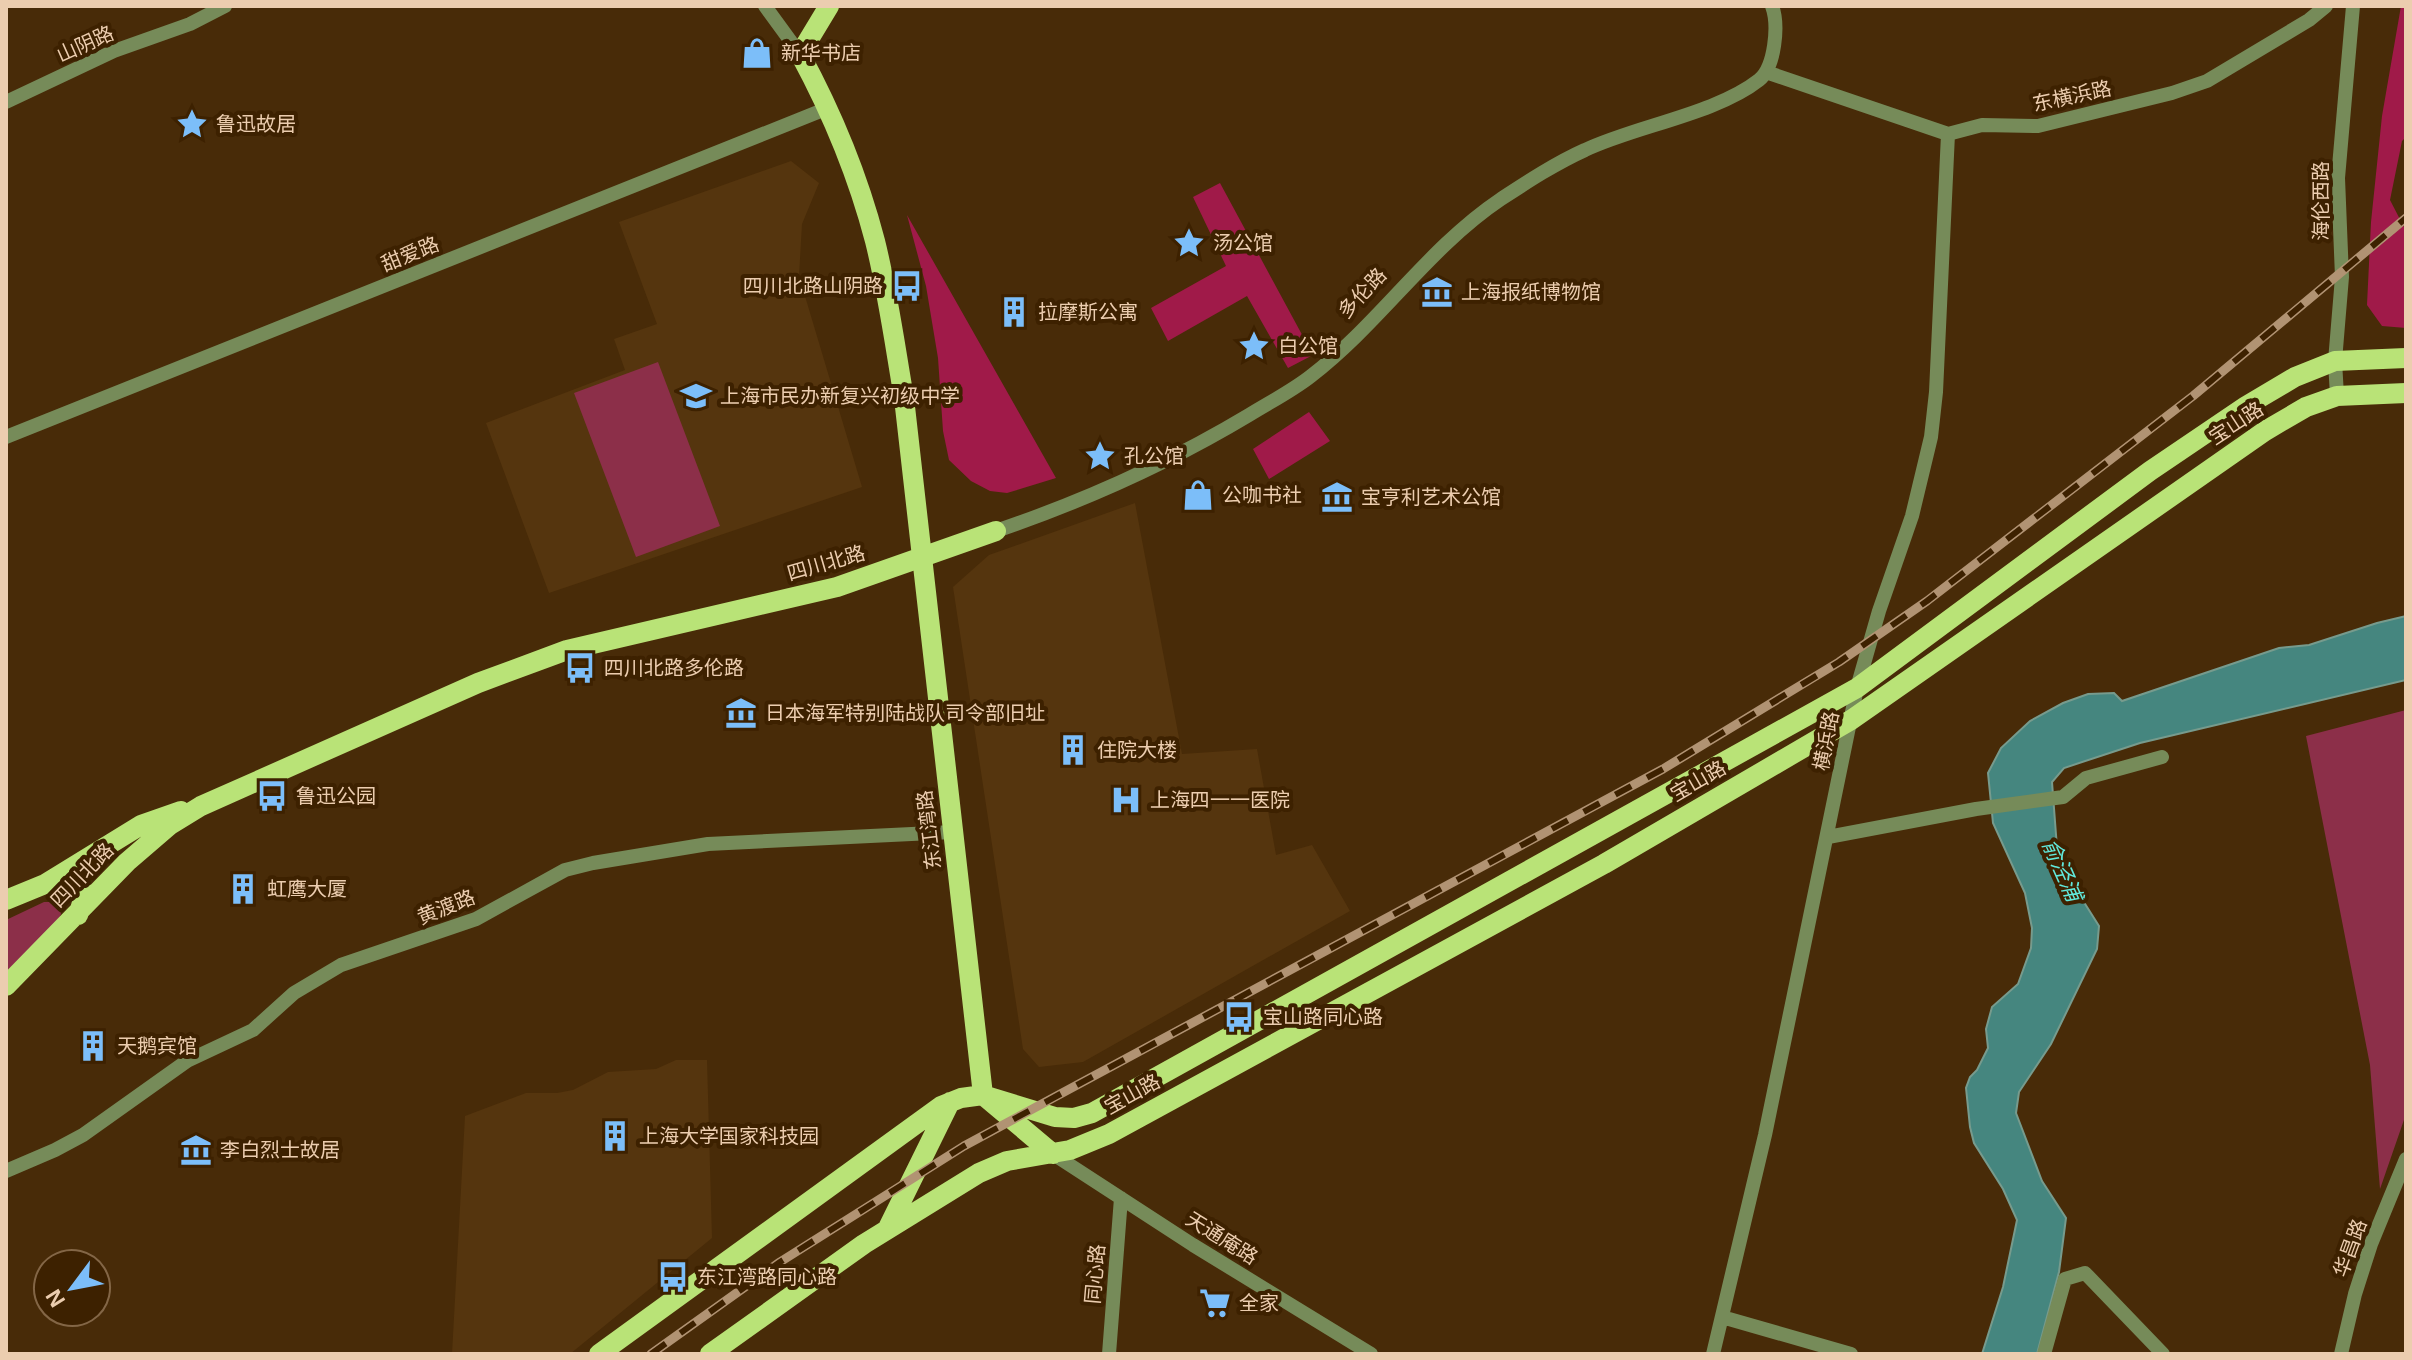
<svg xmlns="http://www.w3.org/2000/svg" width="2412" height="1360" font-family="Arial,'Noto Sans SC',sans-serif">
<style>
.built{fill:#55350e}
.green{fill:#8c2f49}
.forest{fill:#a01a49}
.water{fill:#45867f;stroke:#779b8d;stroke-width:2}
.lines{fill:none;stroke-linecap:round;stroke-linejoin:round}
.minor{stroke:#768b59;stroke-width:14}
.major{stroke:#b9e377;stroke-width:20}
.rail-casing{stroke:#b19373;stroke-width:9}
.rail{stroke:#3d2100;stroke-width:6;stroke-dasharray:18;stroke-linecap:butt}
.labels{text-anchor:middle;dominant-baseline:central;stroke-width:8;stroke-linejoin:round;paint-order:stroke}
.street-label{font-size:20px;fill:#eccdaf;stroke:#3d2100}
.poi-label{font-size:20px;fill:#eccdaf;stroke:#3d2100;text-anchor:start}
.water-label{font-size:22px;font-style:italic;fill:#61e9dc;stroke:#3d2100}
</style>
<rect width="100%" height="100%" fill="#482b08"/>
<!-- built -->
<path class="built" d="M791 161 819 183 802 224 799 276 862 487 549 593 486 423 625 370 614 339 657 324 619 222Z
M1135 503 1182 754 1257 749 1276 855 1312 845 1350 911 1083 1062 1039 1067 1023 1049 953 587 989 555Z
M676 1060H707L712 1238 570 1354H452L465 1116 526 1093H557L573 1090 608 1072 656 1069Z"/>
<!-- green -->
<path class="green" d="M658 362 720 526 636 557 574 393Z
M2406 710V1114L2380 1189 2370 1065 2306 736Z
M44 902H52L59 907 61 914 58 921 6 972V920Z"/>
<!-- forest -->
<path class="forest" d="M2401 6H2406V137L2402 141 2390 200 2406 231V328L2382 326 2367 305 2371 222 2382 116Z
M1220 183 1313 355 1288 368 1247 296 1168 341 1151 308 1226 266 1193 197Z
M907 215 1056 478 1007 493 990 491 971 481 949 460 943 431 938 358 926 286Z
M1309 412 1330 441 1269 479 1253 449Z"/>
<!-- water -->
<path class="water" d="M2406 616V680L2140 743 2064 768 2052 782 2058 861 2099 926 2097 949 2051 1044 2019 1092 2016 1113 2042 1181 2066 1218 2059 1272 2037 1354H1982L2003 1287 2017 1220 2003 1189 1974 1143 1970 1127 1966 1088 1970 1077 1977 1070 1988 1048 1986 1029 1992 1007 2018 984 2031 948 2032 928 2025 893 1993 823 1988 773 2001 748 2030 721 2063 703 2088 694 2114 693 2122 701 2279 648 2309 645 2377 623Z"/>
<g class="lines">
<!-- minor -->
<path class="minor" d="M765 6 800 54
M1766 72 1948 134 1982 125 2038 126 2172 93 2207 81 2309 20 2326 6
M6 102 114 51 190 24 225 6
M2337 396 2335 361 2342 277 2338 178 2353 6
M6 437 828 108
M996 531C1084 501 1169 463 1249 415 1270 402 1292 391 1311 376 1380 323 1428 248 1501 199 1527 182 1556 163 1585 150 1635 126 1716 114 1759 80 1775 67 1779 25 1772 6
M1828 837 1976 809 2063 797 2086 778 2162 757
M1053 1154 1193 1245 1371 1354
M6 1171 55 1150 83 1135 187 1061 253 1030 294 993 341 965 476 919 565 870 593 863 708 844 953 832
M1722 1317 1851 1354
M1109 1354 1121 1198
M1713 1354 1765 1135 1857 688 1879 611 1912 516 1931 437 1936 392 1948 134
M2044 1354 2065 1279 2085 1273 2163 1354
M2341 1354 2355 1294 2371 1244 2406 1159"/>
<!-- major -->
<path class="major" d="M829 6 800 54C832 113 858 176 875 241 888 293 895 346 904 398L983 1095 1053 1154
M49 884 72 882 79 884C86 896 82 903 78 915
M6 900 45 884 141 825 181 811
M6 986 127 862 170 825 201 806 478 683 567 650 837 587 996 531
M888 1228 950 1102
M599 1354 941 1106 961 1098 983 1095 1055 1117 1074 1118 1092 1113 1857 688 2150 471 2246 406 2295 377 2335 361 2406 358
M710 1354 864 1244 979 1173 1007 1161 1070 1150 1109 1134 1604 864 1851 720 2265 431 2306 407 2337 396 2406 393"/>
<defs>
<path id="rail" d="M651 1354 780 1262 964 1146 1663 769 1839 662 1927 601 2193 396 2406 218"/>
</defs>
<!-- rail casing -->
<use href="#rail" class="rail-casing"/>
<!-- rail -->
<use href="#rail" class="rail"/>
</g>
<!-- icons -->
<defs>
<symbol id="shop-bare" viewBox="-9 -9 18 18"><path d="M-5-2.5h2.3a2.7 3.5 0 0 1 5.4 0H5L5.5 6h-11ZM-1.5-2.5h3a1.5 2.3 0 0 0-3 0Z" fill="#7cbef9" stroke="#3d2100" stroke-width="2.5" paint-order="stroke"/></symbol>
<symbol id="sight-bare" viewBox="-9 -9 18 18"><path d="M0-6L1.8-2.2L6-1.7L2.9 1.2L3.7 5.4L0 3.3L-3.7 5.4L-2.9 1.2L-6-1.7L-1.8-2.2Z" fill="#7cbef9" stroke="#3d2100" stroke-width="2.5" paint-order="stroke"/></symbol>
<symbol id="bus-bare" viewBox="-9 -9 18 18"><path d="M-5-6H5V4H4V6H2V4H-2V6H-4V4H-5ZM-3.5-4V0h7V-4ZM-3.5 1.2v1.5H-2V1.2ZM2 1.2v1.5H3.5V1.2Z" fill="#7cbef9" stroke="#3d2100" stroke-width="2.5" paint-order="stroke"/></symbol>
<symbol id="museum-bare" viewBox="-9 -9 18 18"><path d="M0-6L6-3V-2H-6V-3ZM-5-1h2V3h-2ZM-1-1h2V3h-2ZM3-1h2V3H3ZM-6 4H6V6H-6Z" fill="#7cbef9" stroke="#3d2100" stroke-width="2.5" paint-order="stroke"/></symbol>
<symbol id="building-bare" viewBox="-9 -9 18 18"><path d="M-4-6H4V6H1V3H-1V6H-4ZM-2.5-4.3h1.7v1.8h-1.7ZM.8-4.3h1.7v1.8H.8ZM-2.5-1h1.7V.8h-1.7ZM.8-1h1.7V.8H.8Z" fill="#7cbef9" stroke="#3d2100" stroke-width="2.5" paint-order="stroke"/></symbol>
<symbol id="school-bare" viewBox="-9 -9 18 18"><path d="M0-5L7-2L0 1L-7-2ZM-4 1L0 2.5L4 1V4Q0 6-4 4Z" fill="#7cbef9" stroke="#3d2100" stroke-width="2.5" paint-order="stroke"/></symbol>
<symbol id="hospital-bare" viewBox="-9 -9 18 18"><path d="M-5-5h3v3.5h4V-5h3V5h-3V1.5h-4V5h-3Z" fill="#7cbef9" stroke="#3d2100" stroke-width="2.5" paint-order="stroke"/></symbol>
<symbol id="supermarket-bare" viewBox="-9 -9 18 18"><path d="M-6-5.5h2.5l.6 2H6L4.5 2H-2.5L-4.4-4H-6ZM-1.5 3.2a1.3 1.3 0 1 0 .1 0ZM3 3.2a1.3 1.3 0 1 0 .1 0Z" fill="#7cbef9" stroke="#3d2100" stroke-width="2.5" paint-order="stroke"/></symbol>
</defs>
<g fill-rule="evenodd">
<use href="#shop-bare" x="735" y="31" width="44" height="44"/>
<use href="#sight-bare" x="170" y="102" width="44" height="44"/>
<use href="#sight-bare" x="1167" y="221" width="44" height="44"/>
<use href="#bus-bare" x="885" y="264" width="44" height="44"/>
<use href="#museum-bare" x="1415" y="270" width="44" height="44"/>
<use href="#building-bare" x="992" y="290" width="44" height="44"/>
<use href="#sight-bare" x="1232" y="324" width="44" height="44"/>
<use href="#school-bare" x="674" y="374" width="44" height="44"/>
<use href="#sight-bare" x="1078" y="434" width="44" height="44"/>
<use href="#shop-bare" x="1176" y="473" width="44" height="44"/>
<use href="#museum-bare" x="1315" y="475" width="44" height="44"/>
<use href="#bus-bare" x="558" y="646" width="44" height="44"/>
<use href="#museum-bare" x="719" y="691" width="44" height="44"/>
<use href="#building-bare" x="1051" y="728" width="44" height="44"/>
<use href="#bus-bare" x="250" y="774" width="44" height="44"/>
<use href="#hospital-bare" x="1104" y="778" width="44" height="44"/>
<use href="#building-bare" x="221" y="867" width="44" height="44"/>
<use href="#bus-bare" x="1217" y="995" width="44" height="44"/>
<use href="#building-bare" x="71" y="1024" width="44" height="44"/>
<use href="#building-bare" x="593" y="1114" width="44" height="44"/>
<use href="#museum-bare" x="174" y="1128" width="44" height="44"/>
<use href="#bus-bare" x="651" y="1255" width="44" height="44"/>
<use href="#supermarket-bare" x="1193" y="1281" width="44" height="44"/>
</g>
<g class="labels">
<!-- street labels -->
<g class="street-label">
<text transform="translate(85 44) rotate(-24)">山阴路</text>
<text transform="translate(2072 96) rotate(-12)">东横浜路</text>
<text transform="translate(2321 201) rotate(-90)">海伦西路</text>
<text transform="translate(410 254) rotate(-22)">甜爱路</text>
<text transform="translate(1362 293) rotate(-47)">多伦路</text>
<text transform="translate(2236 423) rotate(-33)">宝山路</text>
<text transform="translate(826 563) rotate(-16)">四川北路</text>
<text transform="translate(1826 741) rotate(-79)">横浜路</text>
<text transform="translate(1698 781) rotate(-30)">宝山路</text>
<text transform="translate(929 830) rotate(-97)">东江湾路</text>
<text transform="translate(82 875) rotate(-46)">四川北路</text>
<text transform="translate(446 907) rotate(-22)">黄渡路</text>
<text transform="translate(1132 1094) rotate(-29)">宝山路</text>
<text transform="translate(1222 1238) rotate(32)">天通庵路</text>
<text transform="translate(2350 1248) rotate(-70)">华昌路</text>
<text transform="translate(1095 1274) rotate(-85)">同心路</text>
</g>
<!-- poi labels -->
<g class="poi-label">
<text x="781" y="53">新华书店</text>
<text x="216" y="124">鲁迅故居</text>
<text x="1213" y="243">汤公馆</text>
<text x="883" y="286" text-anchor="end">四川北路山阴路</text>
<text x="1461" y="292">上海报纸博物馆</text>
<text x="1038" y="312">拉摩斯公寓</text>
<text x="1278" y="346">白公馆</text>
<text x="720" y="396">上海市民办新复兴初级中学</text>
<text x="1124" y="456">孔公馆</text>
<text x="1222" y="495">公咖书社</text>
<text x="1361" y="497">宝亨利艺术公馆</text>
<text x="604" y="668">四川北路多伦路</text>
<text x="765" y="713">日本海军特别陆战队司令部旧址</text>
<text x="1097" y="750">住院大楼</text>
<text x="296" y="796">鲁迅公园</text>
<text x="1150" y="800">上海四一一医院</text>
<text x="267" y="889">虹鹰大厦</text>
<text x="1263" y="1017">宝山路同心路</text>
<text x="117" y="1046">天鹅宾馆</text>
<text x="639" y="1136">上海大学国家科技园</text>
<text x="220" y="1150">李白烈士故居</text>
<text x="697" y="1277">东江湾路同心路</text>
<text x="1239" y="1303">全家</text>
</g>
<!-- water labels -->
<g class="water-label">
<text transform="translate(2062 870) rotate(66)">俞泾浦</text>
</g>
</g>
<!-- border -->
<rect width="2412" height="1360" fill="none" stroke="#eccdaf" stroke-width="16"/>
<!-- north arrow -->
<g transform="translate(72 1288) rotate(238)"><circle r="38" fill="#3d2100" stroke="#836646" stroke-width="2"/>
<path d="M0-6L14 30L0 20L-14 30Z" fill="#7cbef9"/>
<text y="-12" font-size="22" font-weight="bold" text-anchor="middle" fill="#eccdaf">N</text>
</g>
</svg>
